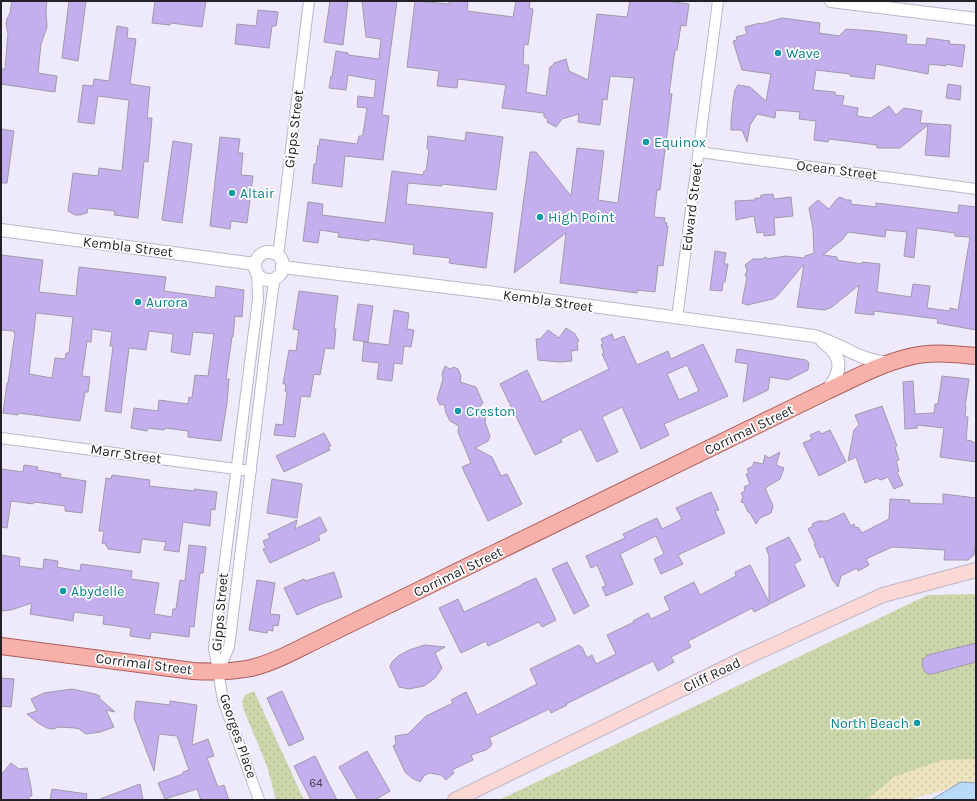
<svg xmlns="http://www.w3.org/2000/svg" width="977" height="801" font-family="Karla,sans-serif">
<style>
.sand{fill:url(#sand-dots)}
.park{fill:url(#park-dots)}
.water{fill:#b8daf8;stroke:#8ba2b9}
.building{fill:#c4afee;stroke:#9f9aaa;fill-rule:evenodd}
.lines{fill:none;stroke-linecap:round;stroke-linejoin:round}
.minor-casing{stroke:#bbb6c7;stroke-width:12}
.tertiary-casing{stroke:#bbb6c7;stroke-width:14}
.secondary-casing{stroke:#bbb6c7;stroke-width:16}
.primary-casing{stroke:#ab5d58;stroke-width:18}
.minor{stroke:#fff;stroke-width:10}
.tertiary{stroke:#fff;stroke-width:12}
.secondary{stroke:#fcd8d5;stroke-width:14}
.primary{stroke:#f8b1aa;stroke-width:16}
.culture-dot{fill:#0f9aa8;stroke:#fff;stroke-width:1.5}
.labels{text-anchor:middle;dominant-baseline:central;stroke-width:3.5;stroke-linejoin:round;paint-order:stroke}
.number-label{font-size:12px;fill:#4b4459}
.culture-label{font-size:14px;fill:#0d838f;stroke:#fff;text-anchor:start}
.street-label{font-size:14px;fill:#232127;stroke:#fff}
</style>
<defs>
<pattern id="sand-dots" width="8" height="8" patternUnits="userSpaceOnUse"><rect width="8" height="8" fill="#ede3be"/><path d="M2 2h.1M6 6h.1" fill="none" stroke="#cbc2a3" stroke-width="1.8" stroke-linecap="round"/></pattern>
<pattern id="park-dots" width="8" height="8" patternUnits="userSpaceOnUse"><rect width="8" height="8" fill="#cbd6aa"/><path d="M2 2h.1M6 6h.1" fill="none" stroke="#aeb792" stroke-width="1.8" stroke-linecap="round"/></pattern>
</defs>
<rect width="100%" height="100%" fill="#efeafb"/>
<!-- sand -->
<path class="sand" d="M976 671V781L909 800H824Z"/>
<!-- park -->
<path class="park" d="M976 594V759L942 760 894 777 866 800H499L928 595Z
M254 691 304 800H276L267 766 243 708 242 701 245 695Z"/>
<!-- water -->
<path class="water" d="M961 782 976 783V800H931Z"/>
<!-- building -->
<path class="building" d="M12 1H47L46 10 47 27 41 44 38 73 57 76 55 92 1 84V69H5L8 34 6 24 7 19 10 13Z
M69 1H86L78 61 62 58Z
M155 1H206L202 27 171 23 170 25 152 23Z
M330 1H348L343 45 324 42Z
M362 1H397L382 115 389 116 383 160 345 156 342 187 312 183 314 164H316L318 145 319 146 320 139 357 144 359 136H362L363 134 367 108 357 107 358 96 374 98 376 80 348 75 346 90 329 88 331 76 332 77 336 51 348 53V55L379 59 381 39 366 37Z
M415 1 449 4V1H468L467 11 513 17 516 1H530L529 8 533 9 528 45 524 44 523 65H529L526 92 546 96 550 67 553 66 554 63 566 59 569 71 588 80 597 14 627 17 630 1H667L689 4 686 26 681 25 677 50H675L669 94H672L660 190H657L654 217 665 218 664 222 667 223 666 226H668L663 266 658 265 655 292 637 290V293L560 283 566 233 514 273 530 152H536L571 196 577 148 604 151 598 200 618 203 634 78 610 76 607 100 603 99 600 125 578 122 579 114 562 119 556 127 547 122 548 119 544 117V113L502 108 506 85 458 79 457 88 437 86 439 71 407 67Z
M258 10 278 12 276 26H272L269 48 235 44 237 24 256 26Z
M782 18 820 23 819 33 839 36 846 29 873 31 907 35 906 44 926 45 927 38 950 41 949 44 965 45 962 67 946 64V66L929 64 928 74 876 64 874 79 850 76V74L816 70 813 90 835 92V95L844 96 842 105 858 108 857 116 871 118 889 106 896 115 904 108 922 111 920 123 951 125 949 157 925 155 928 125 900 148H877V145L829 139 828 142 814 140 816 121 799 119 800 112 776 110 775 118 757 114 750 125 747 142 742 130H731V121L733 101 735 90 738 85 750 87 766 101 771 74 742 70 733 41 737 40 736 37 747 34 745 27 760 23 761 24Z
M117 26 128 28 127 38 136 39 130 84 150 87 147 118H152L148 162 144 161 138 218 114 215 115 211 88 208 87 213 80 215H75L68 211 73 173 98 176 99 168 122 171 129 100 98 96 94 124 78 122 83 85 93 86 94 79 109 81Z
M948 84 961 86 960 100 946 98Z
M1 129 14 131 7 183H1Z
M466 132 503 137 496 190 442 184V186L408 183 406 204 493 213 486 268 449 263 450 258 413 254 414 245 370 239 369 241 338 237 339 233 320 230 318 243 303 241 308 202 323 204 322 215 385 223 392 171 423 175 424 171H426L429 150 427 149 428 136 465 141Z
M220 137 240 139 238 153H243L241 175 253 176 247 223 231 221 230 229 210 226Z
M173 141 192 144 182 223 162 220Z
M773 194 774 199 791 197 793 216 774 218 775 235 764 236V232L757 233 754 216 736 220 735 201 755 200V198H761V195Z
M840 197 846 200H851V204L876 207V203L958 213 959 205 976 207V330L937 323 938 319 874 311V315L855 313 859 285 832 307 825 310 797 307 804 264 778 295 773 299 747 305 742 303 747 277 745 276 747 270 745 265 753 259H762L766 257 767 259 785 256 805 258V256L814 253 813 229 809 208 818 200 829 209 837 199ZM917 228 955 233V236L970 237 958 310 950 308V311L927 308 930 286 913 284 911 297 877 292 880 264 862 262V264L837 260V257L823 255 843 239 848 232 885 237 886 230 907 232 904 256 914 258Z
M715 251 726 253 724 264H728L725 282H723L722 291 710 290Z
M1 255 43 260 39 292 76 296 79 267 166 277 164 291 215 298 216 286 244 290 242 317 235 316 233 337H232L226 379H229L227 403 221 441 188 437V431L165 428 164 430 148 428 147 431 131 428 134 408 158 411 159 400 188 404 189 397 192 398 195 375 208 376 214 334 193 332 190 355 171 352 173 334 149 331 146 350 129 348 121 413 105 411 113 346H110L112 332 92 329 91 342 87 341 82 376 90 377 88 392H85L80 421 18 413V415L3 413 7 383H8L15 333H14V331L1 330ZM36 313 73 317 69 353H66L65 359 55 358 52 378 29 374Z
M299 291 338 296 334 329H336L334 349 325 348 320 375 314 374 310 397 301 396 295 437 274 435 276 424 283 425 287 392 285 391 286 384H283L289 350 296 351 299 330 293 329Z
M358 304 373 306 368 342 353 340Z
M394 310 409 313 407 329 414 330 411 347 404 346 402 364 394 363 392 381 377 379 379 363 362 361 364 342 389 345Z
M566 328 575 334 579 341 577 343 578 350 571 351 572 361 559 362 538 360 536 339H540L548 330 559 338Z
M612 334 614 340 624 336 637 365 668 351 671 359 703 344 728 396 664 424 669 435 641 449 622 407 602 417 618 452 597 462 581 429 561 439 562 442 535 455 500 384 527 370 542 402 609 369 602 354 604 353 601 345 603 344 601 339ZM687 365 699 391 679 400 667 374Z
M737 349 806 360 809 363 808 370 788 380 770 377 768 390 743 402 748 364 735 362Z
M445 366 450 369 454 367 458 369 461 376 460 382 476 387 483 403 476 411 486 416 485 422 490 436 488 441 475 448 492 457 501 476 507 474 522 504 488 521 462 467 471 463 458 432 459 426 450 421 446 413 444 404 440 405 437 399 443 379 442 374Z
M942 376 969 379 965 407H966L965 417H968L966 440 972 441V442L976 443V462L940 457 944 428 917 425V428L905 429 903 382 913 381 915 414 934 413 935 404H938Z
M882 406 897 446 895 447 899 460 896 461 899 471 897 472 903 485 894 489 888 477 881 480 877 478 865 483 856 457 848 461 854 430 859 425 855 415Z
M830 430 846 462 819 476 803 443 812 439 810 435 819 431 821 434Z
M324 433 331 446 328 447 330 450 284 472 276 456Z
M780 452 776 465 784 468 780 479 765 488 773 506 771 513 760 518 756 524 750 513 748 512 744 503 741 502 743 497 741 493 745 491 744 487 750 484 746 474 749 473 747 469 753 466 754 462 763 464 765 455 769 458Z
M24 465 38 467 37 470 61 474 60 477 86 481 82 513 65 511V506L34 502 33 504 11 501 7 528 1 527V469L23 472Z
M112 475 150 480 149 486 194 491V489L217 492 215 510 211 509 210 526 183 522 179 552 164 550 166 542 142 539 140 553 108 549V547L106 546V544L102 543 104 531H99L106 478 111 479Z
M272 479 302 484 297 518 267 513Z
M711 492 719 510 715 511 725 533 678 555 683 564 661 574 654 559 664 554 656 536 620 554 633 584 606 596 602 587 606 586 597 565 591 568 586 556 625 538 623 534 657 518 662 529 682 519 676 508Z
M943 494 976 498V541L974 555 968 560H944L945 550 892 547 866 559 869 565 858 571 857 568 841 576 838 587 832 579 823 556 820 558 814 544 815 543 808 529 813 526 812 524 818 521H827L844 513 851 526 854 524 855 528 858 527 862 533 889 519 890 499 910 500 909 503 943 504Z
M320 517 327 531 318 535 320 540 270 563 263 549 266 548 263 541 270 538 268 534 297 520 295 529Z
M789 537 801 560 794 564 805 586 754 612 752 608 688 641 691 647 671 657 674 662 658 671 653 661 566 704 567 705 551 713 549 709 489 738 492 744 490 747 486 750 471 755 473 760 452 770 454 773 446 780 441 775 429 773 424 776 420 782 412 778 405 772 393 746 396 744 395 736 408 734 426 716 453 703 451 700 466 692 477 715 537 684 530 669 579 645 580 647H582L587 658 592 655 596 664 616 654 607 635 634 622 633 621 648 613 651 619 670 610 664 597 694 582 700 595 736 576 735 572 750 565 769 602V556L766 548Z
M189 545 206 547 203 573H200L194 627 190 626 189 637 151 632 150 639 130 636 131 628 103 624 104 616 74 612 73 621 30 614 32 603 11 610 1 611V555L20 558 19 566 43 569 44 559 58 561 57 567 80 571 81 564 132 571 131 579 159 583 154 614 172 617 173 609H176L180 580 185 581Z
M567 562 589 606 574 614 552 569Z
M334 572 342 597 319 605 297 615 284 588 304 579 305 581Z
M536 578 556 620 542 627 539 622 488 646 486 641 461 653 439 608 458 599 464 612 522 585V584Z
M257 580 275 583 270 614 280 615 278 626 273 625V631L268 630 267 633 249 630Z
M976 643V662L932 674H928L924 671 922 664 923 659 928 655Z
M425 645 445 647 435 653 442 668 435 678 424 686 409 689 399 687 390 667 392 662 398 656 409 650Z
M1 678 14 679 11 707 1 706Z
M72 689 95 694 100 696 99 698 115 712 106 710 114 727 100 732 86 734 79 729 75 728 59 727 53 729 47 728 38 723 27 714 37 711 31 699 44 693Z
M282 691 304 739 289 746 267 698Z
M136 701 170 705V701L197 705 192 745 208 739 214 756 207 758 218 787 224 785 229 800H201L197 789 165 799 158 783 183 774V772L189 770 177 736 159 734 154 771 134 718Z
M367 751 390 791 375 800H358L339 767Z
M315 756 337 800H311L294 766Z
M11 763 19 769 27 768 31 787 32 796H29V800H1V775Z
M140 784 143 800H100V799Z
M52 789 87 794 86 800H50Z"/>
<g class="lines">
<defs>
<path id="minor" d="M699 152 976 189
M278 256 309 1
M257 272 258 299 214 648 223 700 259 800
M677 318 718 1
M1 438 251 471
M218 672 229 647 272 296 274 283 277 276"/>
<path id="tertiary" d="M831 1 976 19
M1 230 255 264
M255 266a14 14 0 1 1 28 0a14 14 0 1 1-28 0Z
M282 267 495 293 814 336C842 344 859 361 889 363
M823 342C844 357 842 372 827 390"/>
<path id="secondary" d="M455 800 745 658 883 595 976 570"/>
<path id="primary" d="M1 646 193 671C212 672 232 672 251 668 276 662 298 649 321 638L827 391C853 379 880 364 909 357 931 351 954 354 976 356"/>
</defs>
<!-- minor casing -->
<use href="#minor" class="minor-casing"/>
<!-- tertiary casing -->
<use href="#tertiary" class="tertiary-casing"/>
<!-- secondary casing -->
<use href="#secondary" class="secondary-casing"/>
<!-- primary casing -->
<use href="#primary" class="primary-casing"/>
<!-- minor -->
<use href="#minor" class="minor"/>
<!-- tertiary -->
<use href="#tertiary" class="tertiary"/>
<!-- secondary -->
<use href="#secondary" class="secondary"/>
<!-- primary -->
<use href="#primary" class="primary"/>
</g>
<!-- markers -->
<g class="culture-dot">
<circle cx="778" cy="53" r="4"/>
<circle cx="646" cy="142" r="4"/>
<circle cx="232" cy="193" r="4"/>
<circle cx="540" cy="217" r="4"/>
<circle cx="138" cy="302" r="4"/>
<circle cx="458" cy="411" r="4"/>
<circle cx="63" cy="591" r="4"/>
<circle cx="917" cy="723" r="4"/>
</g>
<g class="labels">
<!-- number labels -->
<g class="number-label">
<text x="316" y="783">64</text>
</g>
<!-- culture labels -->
<g class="culture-label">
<text x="786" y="53">Wave</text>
<text x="654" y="142">Equinox</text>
<text x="240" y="193">Altair</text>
<text x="548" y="217">High Point</text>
<text x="146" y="302">Aurora</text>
<text x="466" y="411">Creston</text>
<text x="71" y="591">Abydelle</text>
<text x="909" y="723" text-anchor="end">North Beach</text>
</g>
<!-- street labels -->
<g class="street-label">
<text transform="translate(294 129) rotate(-83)">Gipps Street</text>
<text transform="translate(837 170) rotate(7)">Ocean Street</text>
<text transform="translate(692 207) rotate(-83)">Edward Street</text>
<text transform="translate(128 247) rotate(7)">Kembla Street</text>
<text transform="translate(548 301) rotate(8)">Kembla Street</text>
<text transform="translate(749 430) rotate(-26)">Corrimal Street</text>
<text transform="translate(126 454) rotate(8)">Marr Street</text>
<text transform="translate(458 572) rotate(-26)">Corrimal Street</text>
<text transform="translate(220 612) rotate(-85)">Gipps Street</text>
<text transform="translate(144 664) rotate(7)">Corrimal Street</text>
<text transform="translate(712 675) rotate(-26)">Cliff Road</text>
<text transform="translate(238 736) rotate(71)">Georges Place</text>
</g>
</g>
<!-- border -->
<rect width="977" height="801" fill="none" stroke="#232127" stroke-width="4"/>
</svg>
